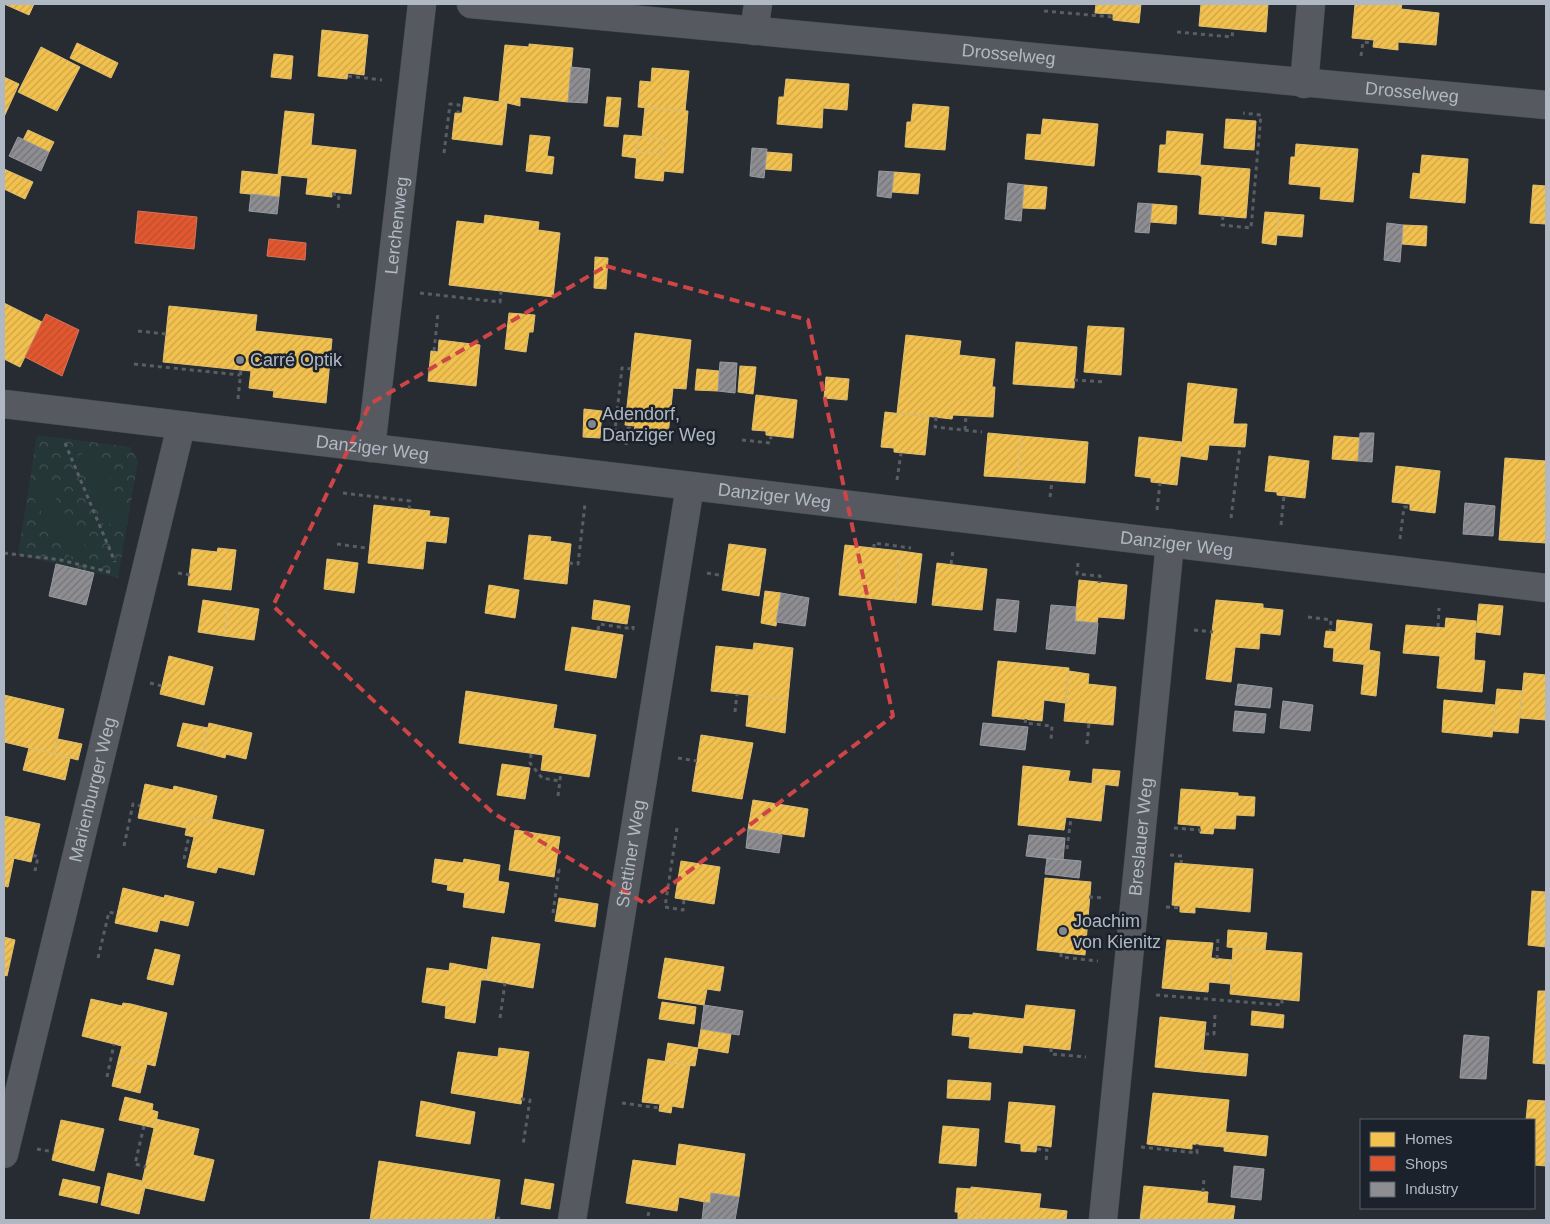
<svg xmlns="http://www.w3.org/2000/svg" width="1550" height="1224" font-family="Helvetica,sans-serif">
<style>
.park{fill:url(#park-crowns)}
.pitch{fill:#253637}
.homes{fill:url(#homes-hatch);stroke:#debe71}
.shops{fill:url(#shops-hatch);stroke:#d4745b}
.industry{fill:url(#industry-hatch);stroke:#989aa1}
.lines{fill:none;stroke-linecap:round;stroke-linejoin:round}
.street-casing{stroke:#44494e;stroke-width:29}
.path{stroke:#595e64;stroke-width:3;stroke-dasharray:4 4;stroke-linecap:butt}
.street{stroke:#565a60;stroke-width:28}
.marked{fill:none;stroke:#ce4547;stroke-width:4;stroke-dasharray:10 6;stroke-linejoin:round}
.poi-dot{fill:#808790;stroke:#1b222b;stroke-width:2}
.labels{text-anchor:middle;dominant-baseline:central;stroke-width:5;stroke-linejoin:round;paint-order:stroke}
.street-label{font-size:18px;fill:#b0b8c3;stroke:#1b222b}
.poi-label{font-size:18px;fill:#b0b8c3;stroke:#1b222b;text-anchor:start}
</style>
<defs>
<pattern id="park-crowns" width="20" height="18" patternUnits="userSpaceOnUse" patternTransform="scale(1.25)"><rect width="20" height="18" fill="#253637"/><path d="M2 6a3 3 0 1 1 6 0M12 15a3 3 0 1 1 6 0" fill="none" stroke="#425152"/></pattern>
<pattern id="homes-hatch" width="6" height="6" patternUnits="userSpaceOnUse" patternTransform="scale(1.25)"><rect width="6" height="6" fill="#f2c14e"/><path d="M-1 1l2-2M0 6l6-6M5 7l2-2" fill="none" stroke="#cca54a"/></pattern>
<pattern id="shops-hatch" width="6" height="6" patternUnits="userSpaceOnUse" patternTransform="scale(1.25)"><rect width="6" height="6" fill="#e4572e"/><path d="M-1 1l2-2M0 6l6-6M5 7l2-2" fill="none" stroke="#b84f31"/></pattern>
<pattern id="industry-hatch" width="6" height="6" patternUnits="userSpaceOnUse" patternTransform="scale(1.25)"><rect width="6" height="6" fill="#8d8d92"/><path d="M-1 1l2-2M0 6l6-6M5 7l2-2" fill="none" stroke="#737378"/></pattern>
</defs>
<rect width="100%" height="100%" fill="#262c32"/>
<!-- park -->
<path class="park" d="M37 435 130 447 138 461 118 578 18 555Z"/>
<!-- pitch -->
<path class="pitch" d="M98 447 125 518 104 526 77 456Z
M45 480 86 548 70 557 28 490Z"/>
<!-- homes -->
<path class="homes" d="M4 4H34L29 15Z
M1096 4H1141L1139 23 1113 20V14L1095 13Z
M1201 4H1268L1266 32 1199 26Z
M1355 4H1402L1401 9 1439 13 1436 45 1398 42V50L1373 47 1374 40 1352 38Z
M322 30 368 35 364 75 348 73 347 79 318 76Z
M77 43 118 63 111 78 70 58Z
M529 44 573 48 568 102 520 97V106L499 101 505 45 529 47Z
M41 47 80 67 57 111 18 92Z
M274 54 293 56 291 79 271 77Z
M652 68 689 71 685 111 638 107 640 81 651 82Z
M4 77 19 84 4 117Z
M786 79 849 84 847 110 823 108 822 128 777 124 779 97H784Z
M464 97 507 103 502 145 452 139 455 113H462Z
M607 97 621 98 618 127 604 126Z
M913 104 949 107 945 150 905 147 907 122H911Z
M645 107 688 111 683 173 664 171 663 181 635 178 637 152 662 154 663 139 642 137Z
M285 111 314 114 311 145 356 150 351 194 332 192V197L306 194 308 178 278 175Z
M1043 119 1098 124 1094 166 1025 159 1027 134 1041 135Z
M1226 119 1256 121 1254 150 1224 148Z
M28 130 54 142 49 152 23 140Z
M1167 131 1203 134 1199 175 1158 172 1160 145H1166Z
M530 135 550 137 547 156 554 157 552 174 526 171Z
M624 135 638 136 636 158 622 156Z
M638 136 663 139 662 154 637 152Z
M1296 144 1358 149 1353 202 1320 199 1321 187 1289 184 1291 157H1295Z
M766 152 792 154 791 171 765 169Z
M1422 155 1468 159 1465 203 1410 198 1413 173 1420 174Z
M1200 165 1250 169 1246 218 1199 214 1202 177 1199 175Z
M4 169 33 182 25 199 4 189Z
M242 171 281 175 279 197 240 193Z
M894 172 920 174 918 194 892 192Z
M1024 185 1047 187 1045 209 1022 208Z
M1533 185 1546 186V224L1530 223Z
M1152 204 1177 206 1176 224 1150 222Z
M1265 212 1279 213 1276 245 1262 243Z
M1279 213 1304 215 1302 237 1277 235Z
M485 215 539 222 538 230 560 233 553 297 449 285 457 221 484 224Z
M1403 225 1427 226 1426 246 1402 244Z
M595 257 608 258 606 289 594 288Z
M4 303 42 322 20 367 4 359Z
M169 306 257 315 255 331 332 339 326 403 273 397 274 391 249 388 251 371 163 362Z
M509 313 535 315 533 332H529L526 352 505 349Z
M1088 326 1124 328 1121 375 1084 372Z
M635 333 691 340 686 389 673 388 668 435 634 431 635 426 625 425Z
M906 335 961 341 959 355 995 359 992 387H995L993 417 953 415 952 419 897 413Z
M439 340 480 345 476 386 428 381 431 351 438 352Z
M1016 342 1077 347 1074 388 1013 384Z
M740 366 756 367 753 394 738 392Z
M697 369 719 371 718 391 695 390Z
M826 377 849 379 847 400 824 398Z
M1188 383 1237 389 1233 424H1247L1245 447 1209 445 1207 460 1181 456Z
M756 395 797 400 793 438 766 435V431L752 430Z
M584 409 602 411 600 438 583 437Z
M885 412 929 417 925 455 894 452V448L881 447Z
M988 433 1021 436 1018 478 984 476Z
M1021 436 1088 442 1085 483 1018 478Z
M1334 436 1360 438 1358 461 1332 459Z
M1139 437 1182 442 1177 485 1151 482V478L1135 476Z
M1269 456 1309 461 1305 498 1277 495V492L1265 491Z
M1505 458 1546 461V543L1499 540Z
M1396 466 1440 471 1435 513 1410 510V504L1392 502Z
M374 505 430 511 429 516 449 518 446 543 426 541 423 569 368 563Z
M529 535 551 537 550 541 571 544 567 584 524 579Z
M729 544 766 549 759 596 722 590Z
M845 545 901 551 895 601 839 595Z
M218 548 236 550 231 590 188 585 192 549 217 552Z
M901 551 922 554 916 603 895 601Z
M327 559 358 563 354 593 324 589Z
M937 563 987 569 982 610 932 605Z
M1079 580 1127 585 1124 619 1098 617 1097 623 1075 621Z
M489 585 519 590 515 618 485 613Z
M765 591 781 593 776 626 761 623Z
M203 600 228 604 224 636 198 632Z
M594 600 630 606 627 624 592 619Z
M1216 600 1263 604V608L1283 610 1280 635 1260 633 1259 649 1235 647 1231 682 1206 679Z
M228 604 259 609 254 640 224 636Z
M1479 604 1503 606 1500 635 1476 632Z
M1446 618 1476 621 1474 660 1485 661 1482 692 1437 688 1440 656 1403 653 1406 625 1445 628Z
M1337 620 1372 624 1369 650 1380 652 1379 666 1333 661 1334 648 1324 647 1326 631 1336 632Z
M572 627 623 635 616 678 565 670Z
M754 643 793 648 788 699 711 691 716 646 753 650Z
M169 656 213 667 204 705 160 694Z
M998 661 1069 668 1065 703 1044 700 1042 721 992 716Z
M1364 665 1379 666 1376 696 1361 694Z
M1069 671 1089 674 1088 684 1116 687 1113 725 1064 721Z
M1524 673 1546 675V720L1520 718Z
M1497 689 1522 691 1518 733 1493 731Z
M466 691 557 705 553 728 596 735 589 777 541 770 543 755 459 743Z
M4 695 64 709 54 754 4 742Z
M749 695 788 699 785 733 746 726Z
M1444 700 1495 705 1492 737 1442 732Z
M183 723 208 728 202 752 177 746Z
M209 723 252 733 246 759 226 754 225 758 202 752Z
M701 735 753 743 742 799 692 791Z
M58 739 82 744 78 760 54 754Z
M29 748 70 758 65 780 23 770Z
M502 764 530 768 525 799 497 795Z
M1023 766 1070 771 1068 781 1105 785 1101 821 1066 817 1064 830 1018 825Z
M1093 769 1120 771 1118 786 1092 783Z
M145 784 173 790 174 786 217 796 211 822 189 817 186 828 138 818Z
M1181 789 1238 793V796L1255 797 1254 816 1236 815 1235 829 1214 828 1213 834 1200 833 1201 826 1178 824Z
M753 800 808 809 804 837 748 829Z
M4 816 40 824 31 862 4 856Z
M189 817 211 822 212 819 264 830 254 875 218 867 216 873 187 867 194 837 185 835Z
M515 830 560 837 554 877 509 870Z
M4 856 14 858 8 887 4 886Z
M435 859 463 863 464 859 500 865 498 881 509 883 504 913 463 907 465 893 447 890 448 885 432 882Z
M681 861 720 867 714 904 675 898Z
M1175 863 1253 869 1250 912 1195 907V913L1180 912V906L1172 905Z
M1045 878 1091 882 1085 955 1037 950Z
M123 888 164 898 165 895 194 902 188 926 160 920 157 932 115 923Z
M1532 891 1546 892V947L1528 945Z
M559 898 598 904 595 927 555 921Z
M1228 930 1267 933 1265 950 1227 947Z
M4 937 15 940 7 976 4 975Z
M492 937 540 944 533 988 486 980Z
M1167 940 1213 943 1211 958 1232 960 1230 984 1209 982 1208 992 1162 988Z
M1233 948 1302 953 1299 1001 1230 994Z
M155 949 180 955 173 985 147 979Z
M665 958 724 967 720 991 707 989 704 1005 658 998Z
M450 963 488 970 486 980H481L475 1023 445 1018 446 1006 422 1002 427 968 449 971Z
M1538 991H1546V1064L1533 1063Z
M91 999 122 1006 123 1003 131 1004 167 1013 155 1066 119 1057 122 1046 82 1036Z
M662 1002 696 1007 694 1024 659 1019Z
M1026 1005 1075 1010 1070 1050 1023 1045 1022 1053 969 1048 970 1037 952 1035 954 1014 973 1015V1013L1024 1019Z
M1252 1011 1284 1015 1283 1028 1251 1025Z
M1160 1017 1206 1022 1201 1072 1155 1067Z
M701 1029 731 1034 728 1053 698 1048Z
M668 1043 698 1048 695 1066 665 1062Z
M499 1048 529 1052 521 1104 451 1093 458 1052 498 1057Z
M1203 1050 1248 1054 1246 1076 1201 1072Z
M119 1057 147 1064 140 1093 112 1086Z
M648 1059 690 1065 683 1108 672 1106 671 1113 659 1111 660 1104 642 1102Z
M948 1080 991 1083 990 1100 947 1098Z
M1153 1093 1229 1100 1224 1147 1192 1144V1149L1147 1144Z
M125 1097 153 1104 152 1110 158 1112 155 1128 119 1120Z
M1528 1100 1546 1101V1166L1534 1165V1120H1526Z
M421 1101 475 1112 470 1144 416 1136Z
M1009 1102 1055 1106 1051 1147 1037 1145 1036 1152 1021 1151V1144L1005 1142Z
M156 1119 199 1129 193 1155 214 1160 204 1201 141 1187Z
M61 1120 104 1129 94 1171 52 1160Z
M943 1126 979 1129 976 1166 939 1163Z
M1225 1132 1268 1136 1266 1156 1224 1151Z
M679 1144 745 1154 739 1197 711 1193 710 1203 679 1197 677 1211 626 1203 633 1160 676 1166Z
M379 1161 500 1180 494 1220H370Z
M108 1173 142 1181 141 1187H145L139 1214 101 1205Z
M63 1179 100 1187 97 1203 59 1195Z
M525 1179 554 1184 550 1209 521 1204Z
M1144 1186 1208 1192 1207 1203 1235 1206 1233 1220H1140Z
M971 1187 1041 1194 1039 1208 1067 1211 1066 1220H981V1214L969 1213Z
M957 1188 971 1189 969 1213 981 1214V1220H958V1212H955Z"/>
<!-- shops -->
<path class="shops" d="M138 211 197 217 194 249 135 243Z
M269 239 306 243 305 260 267 256Z
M46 314 79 330 62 376 25 357Z"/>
<!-- industry -->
<path class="industry" d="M571 67 590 69 587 103 568 102Z
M18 137 49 152 41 171 9 156Z
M752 148 767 149 764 178 750 176Z
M879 171 894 172 891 198 877 196Z
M1008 183 1024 185 1021 221 1005 219Z
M251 194 279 197 277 214 249 211Z
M1138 203 1152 204 1149 233 1135 232Z
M1387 223 1403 225 1400 262 1384 260Z
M720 362 737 363 735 393 718 391Z
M1360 433H1374L1372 462 1358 461Z
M1465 503 1495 506 1493 536 1463 534Z
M56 564 94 573 86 605 49 596Z
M781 593 809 598 805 626 776 622Z
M997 599 1019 601 1016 632 994 630Z
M1051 605 1076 607 1075 621 1098 623 1095 654 1046 649Z
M1238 684 1272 688 1270 708 1235 705Z
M1283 701 1313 705 1310 731 1280 728Z
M1235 711 1266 714 1264 733 1233 731Z
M983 723 1028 727 1025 750 980 745Z
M748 829 782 835 779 853 746 848Z
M1029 835 1065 838 1063 860 1026 856Z
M1047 858 1081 861 1079 878 1045 874Z
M704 1005 743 1011 739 1035 701 1029Z
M1464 1035 1489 1037 1486 1079 1460 1078Z
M1234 1166 1264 1169 1261 1200 1231 1197Z
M711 1193 739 1197 735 1220H702L704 1202 710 1203Z"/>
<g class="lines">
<defs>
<g id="street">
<path id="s1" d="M471 4 1546 105"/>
<path d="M754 31 758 4"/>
<path d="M1304 84 1311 4"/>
<path id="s2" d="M4 404 1546 588"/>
<path id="s3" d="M371 448 422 4"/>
<path id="s4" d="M4 1154 181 426"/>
<path id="s5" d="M572 1220 690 486"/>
<path id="s6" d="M1103 1220 1170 543"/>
</g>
</defs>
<!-- street casing -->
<use href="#street" class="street-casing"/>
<!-- path -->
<path class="path" d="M1044 11 1113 17
M1177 32 1232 37 1233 29
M1361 56 1363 42 1373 43
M348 76 382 80
M444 153 450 104 459 105 458 113
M332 194 339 195 338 212
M1223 216 1222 225 1251 228 1261 115 1243 113
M420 293 500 302 501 291
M138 331 166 334
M434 351 438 313
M134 364 240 375
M1074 380 1106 382
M238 399 241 370
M936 417 935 427 982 432
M965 430 966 415
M627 431 615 430 622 368 631 369
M742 440 770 443 771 436
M65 443 115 562
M626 445 628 428H635
M897 480 901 453
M343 493 410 501 409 509
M1050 497 1052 481
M1157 510 1160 483
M1231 518 1240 447
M1281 525 1284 496
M1400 539 1404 507H1410
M337 544 366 548
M874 548V543L911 548
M4 553 61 560 113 573
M569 563 578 564 585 504
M1078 563 1077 574 1100 576 1099 583
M951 564 953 550
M178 573 190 575
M707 573 724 576
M1308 617 1331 620 1330 631
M1438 627 1439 608
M598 630 599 624 633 629V626
M1194 630 1213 632
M150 683 162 686
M735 712 737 694
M1026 719 1025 723 1052 726 1051 740
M1087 744 1089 723
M531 754 530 763 542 778 560 781
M678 758 697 761
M558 796 561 772
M677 828 665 907 683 910 684 900
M1174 828 1201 830
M124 846 133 804 140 806
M1067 849 1071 818
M33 855 38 857 35 871
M1170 855 1182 856 1181 863
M184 859 189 836
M1089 897 1104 898
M1166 907 1180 908
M553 913 559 870 555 869
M1061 953V957L1098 961
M98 958 109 912 117 914
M1217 959 1218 937
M1156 995 1282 1005V999
M500 1018 505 983
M1205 1034H1214L1215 1014
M1051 1048V1054L1086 1057
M107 1077 114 1044
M521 1099 530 1100 523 1145
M622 1103 659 1108
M144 1126 135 1164 146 1167
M1141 1147 1197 1153V1144
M37 1149 54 1152
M1037 1149 1047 1150 1046 1163
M1203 1192 1204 1178
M648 1216 650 1207
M498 1220V1218L502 1219"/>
<!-- street -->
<use href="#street" class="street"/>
</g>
<!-- marked area -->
<path class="marked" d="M606 266 808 320 893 716 646 904 493 813 273 606 370 404Z"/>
<!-- markers -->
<g class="poi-dot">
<circle cx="240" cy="360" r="5"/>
<circle cx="592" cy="424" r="5"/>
<circle cx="1063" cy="931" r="5"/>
</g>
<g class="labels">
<!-- street labels -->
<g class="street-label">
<text stroke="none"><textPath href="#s1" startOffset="540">Drosselweg</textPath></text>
<text stroke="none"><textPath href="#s1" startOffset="945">Drosselweg</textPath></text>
<text stroke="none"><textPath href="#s3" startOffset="224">Lerchenweg</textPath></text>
<text stroke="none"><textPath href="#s2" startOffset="371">Danziger Weg</textPath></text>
<text stroke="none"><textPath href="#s2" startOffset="776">Danziger Weg</textPath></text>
<text stroke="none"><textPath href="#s2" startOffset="1181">Danziger Weg</textPath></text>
<text stroke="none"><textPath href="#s4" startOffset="375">Marienburger Weg</textPath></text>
<text stroke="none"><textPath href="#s6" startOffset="385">Breslauer Weg</textPath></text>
<text stroke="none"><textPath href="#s5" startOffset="371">Stettiner Weg</textPath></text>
</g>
<!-- poi labels -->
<g class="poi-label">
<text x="250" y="360">Carré Optik</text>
<text x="602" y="414">Adendorf,<tspan x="602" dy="21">Danziger Weg</tspan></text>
<text x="1073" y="921">Joachim<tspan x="1073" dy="21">von Kienitz</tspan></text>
</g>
</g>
<!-- border -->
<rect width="1550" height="1224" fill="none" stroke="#b0b8c3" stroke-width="10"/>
<!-- legend -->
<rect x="1360" y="1119" width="175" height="90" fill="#1b222b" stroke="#575e68"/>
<rect x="1370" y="1132" width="25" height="15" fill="#f2c14e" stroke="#575e68"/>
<text x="1405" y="1144" font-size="15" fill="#b0b8c3">Homes</text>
<rect x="1370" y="1156" width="25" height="15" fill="#e4572e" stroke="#575e68"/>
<text x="1405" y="1169" font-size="15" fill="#b0b8c3">Shops</text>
<rect x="1370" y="1182" width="25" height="15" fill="#8d8d92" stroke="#575e68"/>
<text x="1405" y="1194" font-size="15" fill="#b0b8c3">Industry</text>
</svg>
